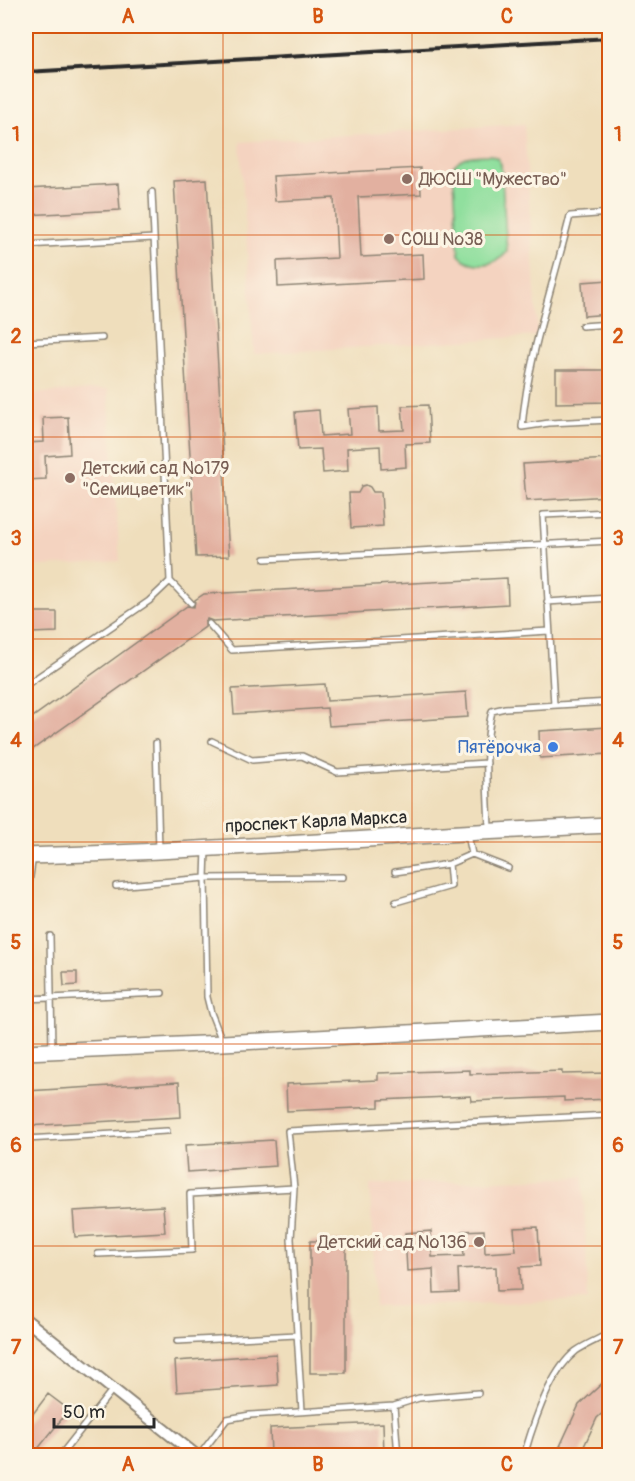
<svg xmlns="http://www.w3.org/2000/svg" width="635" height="1481" font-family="Pangolin,sans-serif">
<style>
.built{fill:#f4d3c0}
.green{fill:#90df9e;stroke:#5e8564;stroke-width:1.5}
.building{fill:#e2b0a0}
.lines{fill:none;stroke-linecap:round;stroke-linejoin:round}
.service-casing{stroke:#8d8474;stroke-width:8}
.minor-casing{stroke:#8d8474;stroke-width:14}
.secondary-casing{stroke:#8d8474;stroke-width:18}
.service{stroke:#fff;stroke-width:5}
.minor{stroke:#fff;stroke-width:10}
.secondary{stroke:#fff;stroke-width:15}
.rail{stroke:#2b2b2b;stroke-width:4}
.grid{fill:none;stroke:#d5540f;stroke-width:1.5;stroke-opacity:0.55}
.education-dot{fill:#8d6e63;stroke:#fcf5e5;stroke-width:2}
.shop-dot{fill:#3f7fe0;stroke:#fcf5e5;stroke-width:2}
.labels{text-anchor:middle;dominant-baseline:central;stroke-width:6;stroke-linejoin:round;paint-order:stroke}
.education-label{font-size:18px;fill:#785e54;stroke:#fcf5e5;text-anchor:start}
.shop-label{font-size:18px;fill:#366cbe;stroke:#fcf5e5;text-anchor:end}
.street-label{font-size:18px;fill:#2b2b2b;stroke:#fcf5e5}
.neatline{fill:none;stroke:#d5540f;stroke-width:2}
.grid-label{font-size:20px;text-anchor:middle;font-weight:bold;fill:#d5540f}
</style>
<rect width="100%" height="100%" fill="#fcf5e5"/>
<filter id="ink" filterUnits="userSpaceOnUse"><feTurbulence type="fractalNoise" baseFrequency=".0167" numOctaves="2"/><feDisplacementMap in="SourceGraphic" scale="12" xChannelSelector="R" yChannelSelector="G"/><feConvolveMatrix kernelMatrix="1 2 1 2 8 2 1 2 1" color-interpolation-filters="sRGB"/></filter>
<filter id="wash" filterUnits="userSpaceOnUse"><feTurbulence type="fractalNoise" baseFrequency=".008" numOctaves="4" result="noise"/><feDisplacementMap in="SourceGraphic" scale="24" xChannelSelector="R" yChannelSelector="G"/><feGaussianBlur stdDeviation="1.35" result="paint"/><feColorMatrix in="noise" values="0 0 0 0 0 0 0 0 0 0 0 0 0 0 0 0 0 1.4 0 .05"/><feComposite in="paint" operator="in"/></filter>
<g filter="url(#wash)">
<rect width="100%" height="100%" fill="#efdebc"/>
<!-- built -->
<path class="built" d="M524 124 538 336 254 354 240 142Z
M108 389 120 561 26 567V394Z
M583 1177 588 1300 375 1307 370 1185Z"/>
<!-- green -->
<path class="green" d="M490 155 497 158 501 164 507 252C496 266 471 269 459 255L453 167C462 154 475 156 490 155Z"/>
<g id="blocks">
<!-- building -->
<path class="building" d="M420 168 421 194 358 197 361 257 423 254 424 279 278 287 277 261 337 258 334 198 275 201 273 176Z
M207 179 229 556 196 557 174 181Z
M118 184 120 210 26 215V189Z
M609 280V314L584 316 582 282Z
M556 370H609V402L556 403Z
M428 405 430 443 405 444 406 467 381 469 380 446 347 448 348 471 323 473 321 449 298 450 295 412 319 410 321 436 350 434 348 409 378 407 379 431 404 430 402 406Z
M68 417 70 454 45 456 46 479 26 480V443L44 442 43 418Z
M609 459V496L526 501 523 464Z
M366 485 370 487 373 492H381L383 526 351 528 349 493H358L362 486Z
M507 578 508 604 213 621 207 619 205 622V627L26 754V722L187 606 194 607 195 600 204 594Z
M29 612H57V632L30 633Z
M325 684 327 701 466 692 468 717 329 726 327 708 234 714 232 689Z
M609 727V754L540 758 539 731Z
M63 972H77V985L64 986Z
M470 1070V1074L562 1071V1074L609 1073V1099L564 1101V1097L472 1101 471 1096 379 1100V1107L287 1111 286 1084 378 1080V1073Z
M179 1082 181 1117 26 1126V1091Z
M274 1140 276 1166 187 1172 185 1145Z
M163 1206 165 1232 75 1237 73 1211Z
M538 1227 540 1266 520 1267 521 1290 497 1291 496 1267 458 1269 459 1292 434 1293 433 1269 407 1271 405 1233 431 1231 432 1257 464 1256 462 1231 484 1230 485 1253 516 1251 514 1228Z
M310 1241H346V1373H310Z
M276 1354 278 1385 177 1392 175 1361Z
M609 1377V1407L597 1418 580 1455H556L579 1405Z
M48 1394 69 1410 33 1455H26V1423Z
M383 1423 384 1455H271L270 1428Z"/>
</g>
</g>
<g filter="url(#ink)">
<use href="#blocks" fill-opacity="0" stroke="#8d8474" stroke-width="1.5"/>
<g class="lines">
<defs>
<path id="service" d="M610 213 570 216C553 286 528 356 522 427L549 423 610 420
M26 245 154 238
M582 326 610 324
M26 342 102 338
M265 559 610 541
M170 581 191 603
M547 602 610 598
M209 624 232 650 549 631
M26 685 149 601 170 581 152 192
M554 705 543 515 610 512
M212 741 252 760 302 756 337 772 487 763
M156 743 159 850
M489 829C488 790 483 749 492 711L505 708 610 702
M26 845 33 856 28 890H26
M206 849 205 878 207 997 211 1013 222 1041
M472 854 508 868
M395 872 449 864 472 854 468 835
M116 886 205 878 343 877
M26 899 28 890
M396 902 451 886 449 864
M50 936 52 1049
M26 999 162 993
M26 1139 167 1131
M294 1188 291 1239 302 1411
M98 1254 192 1250 190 1194 294 1188 288 1131 610 1115
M177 1341 297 1335
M394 1406 419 1398 478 1393
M60 1456 113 1389
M199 1456 227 1419 250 1415 394 1406 398 1456
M524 1456C533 1424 550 1371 576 1351 586 1344 599 1339 610 1333"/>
<path id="minor" d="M26 1320 197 1456"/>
<path id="secondary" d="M26 856C220 851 415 834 610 825
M26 1052 223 1043 610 1022"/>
</defs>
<!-- service casing -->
<use href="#service" class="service-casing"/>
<!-- minor casing -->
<use href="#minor" class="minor-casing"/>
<!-- secondary casing -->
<use href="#secondary" class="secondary-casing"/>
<!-- service -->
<use href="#service" class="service"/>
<!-- minor -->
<use href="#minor" class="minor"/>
<!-- secondary -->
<use href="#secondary" class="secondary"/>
<!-- rail -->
<path class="rail" d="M26 72 610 38"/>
</g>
</g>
<!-- grid -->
<path class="grid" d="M223 26V1456M412 26V1456M26 235H610M26 437H610M26 639H610M26 842H610M26 1044H610M26 1246H610"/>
<!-- markers -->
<g class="education-dot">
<circle cx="407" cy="179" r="6"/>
<circle cx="389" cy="239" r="6"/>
<circle cx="70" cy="478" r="6"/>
<circle cx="479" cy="1242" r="6"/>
</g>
<circle class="shop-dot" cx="553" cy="747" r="6"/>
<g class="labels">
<!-- education labels -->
<g class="education-label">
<text x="419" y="179">ДЮСШ "Мужество"</text>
<text x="401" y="239">СОШ №38</text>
<text x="82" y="468">Детский сад №179<tspan x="82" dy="21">"Семицветик"</tspan></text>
<text x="467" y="1242" text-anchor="end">Детский сад №136</text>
</g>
<!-- shop labels -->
<g class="shop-label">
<text x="541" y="747">Пятёрочка</text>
</g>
<!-- street labels -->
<g class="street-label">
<text transform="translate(316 822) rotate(-3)">проспект Карла Маркса</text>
</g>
</g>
<!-- margin -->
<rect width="635" height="1481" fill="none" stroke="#fcf5e5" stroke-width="66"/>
<!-- scale -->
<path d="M54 1418v9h100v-9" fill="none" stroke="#2b2b2b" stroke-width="3"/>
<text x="63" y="1418" font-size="18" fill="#2b2b2b" stroke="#fcf5e5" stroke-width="4.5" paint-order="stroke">50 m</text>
<rect x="33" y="33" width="569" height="1415" class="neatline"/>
<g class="grid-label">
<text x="128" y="23">A</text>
<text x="318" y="23">B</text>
<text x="507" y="23">C</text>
<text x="16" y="141">1</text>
<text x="618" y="141">1</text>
<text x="16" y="343">2</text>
<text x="618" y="343">2</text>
<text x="16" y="545">3</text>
<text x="618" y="545">3</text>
<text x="16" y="747">4</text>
<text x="618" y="747">4</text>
<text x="16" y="949">5</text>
<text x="618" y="949">5</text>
<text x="16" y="1152">6</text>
<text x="618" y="1152">6</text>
<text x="16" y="1354">7</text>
<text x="618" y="1354">7</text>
<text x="128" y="1471">A</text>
<text x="318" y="1471">B</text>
<text x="507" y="1471">C</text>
</g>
</svg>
